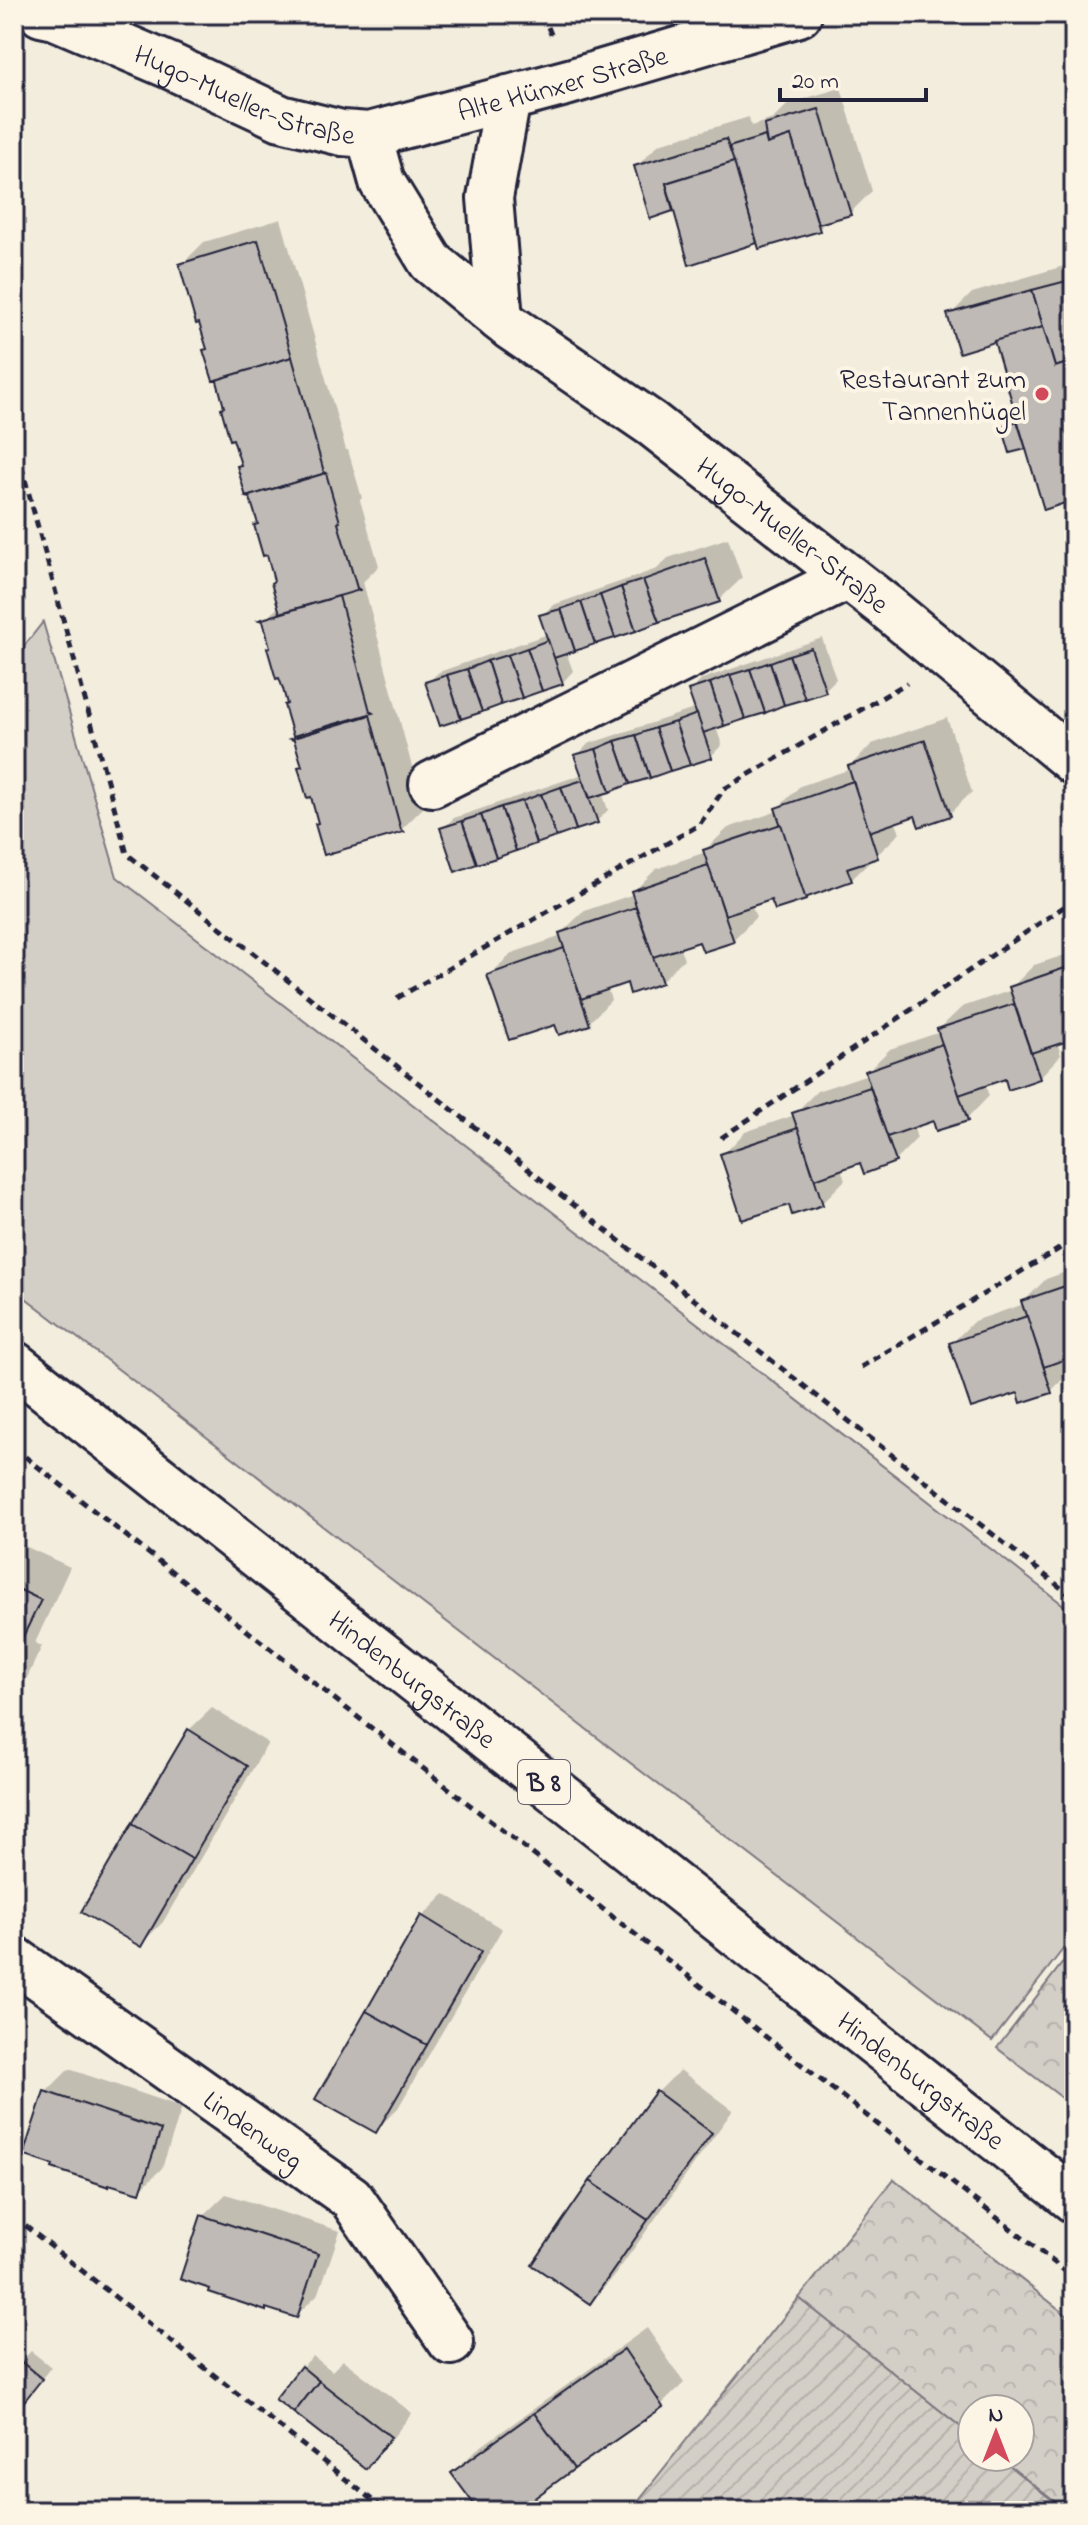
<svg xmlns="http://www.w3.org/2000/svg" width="1088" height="2525" font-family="'Indie Flower',sans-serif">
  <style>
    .green { fill: #d4cfc6; stroke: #7b7880; stroke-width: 2 }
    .forest { fill: url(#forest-crowns); stroke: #7b7880; stroke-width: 2 }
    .garden { fill: url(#garden-furrows); stroke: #7b7880; stroke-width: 2 }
    .shadow { fill: #0003 }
    .building { fill: #bfbab6; stroke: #22223b; stroke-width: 2 }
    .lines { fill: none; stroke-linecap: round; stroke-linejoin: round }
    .minor-casing { stroke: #22223b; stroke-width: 50 }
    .major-casing { stroke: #22223b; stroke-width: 50 }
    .path { stroke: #22223b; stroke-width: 5; stroke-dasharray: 8 6; stroke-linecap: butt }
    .minor { stroke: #fcf5e5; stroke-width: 44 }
    .major { stroke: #fcf5e5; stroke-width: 44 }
    .poi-dot { fill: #d1495b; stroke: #fcf5e5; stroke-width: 3 }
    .labels { text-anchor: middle; stroke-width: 8; stroke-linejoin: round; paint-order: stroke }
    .shield { fill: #fcf5e5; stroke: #63616e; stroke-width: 2 }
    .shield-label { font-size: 26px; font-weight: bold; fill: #22223b }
    .street-label { font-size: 28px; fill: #22223b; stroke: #fcf5e5 }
    .poi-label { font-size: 28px; fill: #22223b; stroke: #fcf5e5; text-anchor: end }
  </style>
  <defs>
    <pattern id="forest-crowns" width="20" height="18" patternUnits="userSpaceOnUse" patternTransform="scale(2)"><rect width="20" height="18" fill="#d4cfc6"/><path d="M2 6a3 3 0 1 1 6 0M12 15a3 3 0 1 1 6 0" fill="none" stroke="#b6b1ab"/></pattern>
    <pattern id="garden-furrows" width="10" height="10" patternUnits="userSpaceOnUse" patternTransform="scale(2)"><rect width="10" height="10" fill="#d4cfc6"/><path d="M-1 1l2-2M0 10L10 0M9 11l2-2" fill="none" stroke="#b6b1ab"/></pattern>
  </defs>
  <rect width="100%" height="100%" fill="#f3edde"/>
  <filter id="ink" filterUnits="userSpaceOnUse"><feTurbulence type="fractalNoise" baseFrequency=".0125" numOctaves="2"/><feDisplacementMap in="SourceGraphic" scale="16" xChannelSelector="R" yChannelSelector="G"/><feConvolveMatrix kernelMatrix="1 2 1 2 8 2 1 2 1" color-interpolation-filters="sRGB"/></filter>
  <g filter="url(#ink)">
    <polygon class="green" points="43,622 117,877 1074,1613 1074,1935 992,2041 14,1289 14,659"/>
    <g class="forest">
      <polygon points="1074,1948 1074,2107 997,2048"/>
      <polygon points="894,2179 1074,2321 1074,2511 1066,2511 998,2457 1020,2457 1020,2409 972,2409 972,2436 799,2298"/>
    </g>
    <polygon class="garden" points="799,2298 972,2436 972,2457 998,2457 1066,2511 630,2511"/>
    <g class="shadow">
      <polygon points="841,88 872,191 850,213 828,219 819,229 759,240 691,262 675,209 651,217 636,167 659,144 749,117 751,126 773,119 789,103"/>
      <polygon points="281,219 346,450 348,450 362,498 360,500 379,566 363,582 423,808 401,830 320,822 300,767 303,764 286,706 289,703 265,620 280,605 276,580 256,525 259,522 243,464 218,380 206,350 209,347 182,264 204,242"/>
      <polygon points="1074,263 1074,498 1027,445 1024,447 1004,427 1017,415 995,340 950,315 972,293"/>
      <polygon points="728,538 742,578 719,600 566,652 573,671 562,683 427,683 439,672 548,634 541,616 553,605 657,569 668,558"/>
      <polygon points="822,638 836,679 825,690 716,727 722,745 711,756 602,792 608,810 597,821 442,829 454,818 583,774 577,756 588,744 697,708 691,691 702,679"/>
      <polygon points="947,718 972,792 949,814 916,814 895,821 900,833 851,880 751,904 756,917 733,940 700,939 679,946 684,959 661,981 628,981 607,988 611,1000 589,1023 556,1022 489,976 512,953 562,936 561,933 584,911 634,894 633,892 656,869 706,852 705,850 728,828 778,811 777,809 800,786 851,769 850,766 872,744"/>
      <polygon points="1074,952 1074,1037 1057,1042 1061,1055 1039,1078 1006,1077 985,1084 989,1096 967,1119 935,1118 913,1126 917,1138 895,1161 862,1161 841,1168 845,1180 822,1203 790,1202 723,1155 745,1132 795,1115 795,1113 817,1091 868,1074 867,1072 890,1049 940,1032 939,1029 962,1007 1012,990 1011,988 1034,965"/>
      <polygon points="1074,1269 1074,1354 1070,1356 1074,1368 1051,1391 1019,1390 951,1344 974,1321 1024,1304 1024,1301 1046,1279"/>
      <polygon points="14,1541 70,1567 35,1643 42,1646 25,1682 14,1693"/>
      <polygon points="212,1708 268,1743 163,1922 141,1944 189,1730"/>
      <polygon points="445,1894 502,1929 398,2108 375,2131 318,2098 423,1916"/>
      <polygon points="14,1980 25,1984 14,2017"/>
      <polygon points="69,2069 182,2107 162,2168 139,2191 46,2092"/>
      <polygon points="680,2070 733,2110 612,2279 590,2302 535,2264 658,2092"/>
      <polygon points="226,2194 340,2231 319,2293 296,2316 203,2216"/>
      <polygon points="647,2328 684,2383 661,2405 513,2511 481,2511 453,2473 476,2450"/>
      <polygon points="31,2351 51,2367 14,2413 14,2369"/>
      <polygon points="313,2356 332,2371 343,2360 412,2413 388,2444 365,2467 302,2367"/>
    </g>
    <g class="building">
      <polygon points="819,109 851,215 818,224 791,136 767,144 764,125"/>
      <polygon points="765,136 767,144 791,136 820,231 759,249 729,147"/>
      <polygon points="726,139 734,162 666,183 673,211 650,219 634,166"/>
      <polygon points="734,162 757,243 689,265 666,183"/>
      <polygon points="258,240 292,357 213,381 203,350 207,349 199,323 196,324 179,264"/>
      <polygon points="1074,279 1074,361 1055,367 1032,290"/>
      <polygon points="1032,290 1043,327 959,353 947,314"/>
      <polygon points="1043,327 1055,367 1074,361 1074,500 1044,510 994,341"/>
      <polygon points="292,357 324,472 326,473 246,497 237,466 241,465 233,439 230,440 221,408 224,407 217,381 213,381"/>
      <polygon points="1017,421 1026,449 1010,453 1002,426"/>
      <polygon points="326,473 340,522 338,523 357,588 360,590 280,613 271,583 274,581 270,566 267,555 263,556 254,525 258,524 250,498 246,497"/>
      <polygon points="705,558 720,602 659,622 643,580"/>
      <polygon points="643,580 659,622 636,631 621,587"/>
      <polygon points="621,587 636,631 615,638 600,595"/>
      <polygon points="600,595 615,638 595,644 581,602"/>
      <polygon points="339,596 370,711 373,713 293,736 284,705 287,704 283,689 279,678 276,679 267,648 270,647 263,621 259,620"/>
      <polygon points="581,602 595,644 575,651 561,609"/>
      <polygon points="561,609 575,651 554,658 539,615"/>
      <polygon points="548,640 563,684 542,691 527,648"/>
      <polygon points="527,648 542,691 522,698 507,655"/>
      <polygon points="811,648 826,692 805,699 789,655"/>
      <polygon points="507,655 522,698 501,705 487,661"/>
      <polygon points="789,655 805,699 784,705 770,662"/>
      <polygon points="487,661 501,705 482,712 467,669"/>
      <polygon points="770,662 784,705 765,713 750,669"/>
      <polygon points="467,669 482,712 461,719 447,675"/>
      <polygon points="750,669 765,713 745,719 730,675"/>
      <polygon points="447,675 461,719 440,726 425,682"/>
      <polygon points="730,675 745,719 724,726 710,683"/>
      <polygon points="710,683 724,726 703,733 688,690"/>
      <polygon points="697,714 712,758 690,765 675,722"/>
      <polygon points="370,715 401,830 404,832 324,855 315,824 318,823 311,797 307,798 298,767 302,766 294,740 290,739"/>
      <polygon points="675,722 690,765 670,771 655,728"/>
      <polygon points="655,728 670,771 650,778 636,735"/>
      <polygon points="636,735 650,778 630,784 615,741"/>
      <polygon points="925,740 951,816 919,827 915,816 869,832 848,766"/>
      <polygon points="615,741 630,784 610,792 596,749"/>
      <polygon points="596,749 610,792 590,798 574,755"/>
      <polygon points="583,780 598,823 576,830 561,787"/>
      <polygon points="853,781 878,858 847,868 852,881 805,898 775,808"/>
      <polygon points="561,787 576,830 556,837 541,794"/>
      <polygon points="541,794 556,837 536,844 522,801"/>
      <polygon points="522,801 536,844 516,851 501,807"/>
      <polygon points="501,807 516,851 496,858 481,815"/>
      <polygon points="481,815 496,858 477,864 462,821"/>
      <polygon points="462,821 477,864 455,872 440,828"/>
      <polygon points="781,824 806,900 775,910 771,900 725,915 703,850"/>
      <polygon points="708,865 734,942 703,952 699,942 653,957 631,891"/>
      <polygon points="636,907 662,983 630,994 627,983 581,999 559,933"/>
      <polygon points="564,948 590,1025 559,1035 555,1025 509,1040 487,975"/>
      <polygon points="1074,965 1074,1039 1031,1053 1009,987"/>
      <polygon points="1014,1004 1040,1079 1008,1090 1005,1079 959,1095 937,1029"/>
      <polygon points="942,1044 968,1121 936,1131 933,1121 887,1137 865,1071"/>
      <polygon points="870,1087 896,1162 864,1174 860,1163 815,1179 792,1113"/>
      <polygon points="798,1128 823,1205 792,1215 789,1205 742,1220 720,1154"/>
      <polygon points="1074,1283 1074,1356 1044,1367 1021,1301"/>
      <polygon points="1027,1316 1052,1393 1021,1403 1018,1393 971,1408 949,1343"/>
      <polygon points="14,1587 41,1600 14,1655"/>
      <polygon points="188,1729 247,1766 192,1859 132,1824"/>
      <polygon points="132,1824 192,1859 141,1947 81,1912"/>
      <polygon points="421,1915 481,1952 427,2045 366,2011"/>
      <polygon points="366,2011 427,2045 376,2133 315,2099"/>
      <polygon points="44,2091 161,2130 140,2193 109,2184 109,2187 52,2168 53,2165 23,2155"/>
      <polygon points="656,2091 712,2133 648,2220 590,2181"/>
      <polygon points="590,2181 648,2220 590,2304 532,2265"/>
      <polygon points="201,2215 318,2254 297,2318 266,2308 266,2311 209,2292 210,2289 180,2279"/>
      <polygon points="624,2349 663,2407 574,2469 534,2413"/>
      <polygon points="19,2360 42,2379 14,2414 14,2366"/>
      <polygon points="301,2366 319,2381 294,2413 275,2399"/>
      <polygon points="319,2381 391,2437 366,2469 294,2413"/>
      <polygon points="534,2413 574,2469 517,2511 479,2511 451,2473"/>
    </g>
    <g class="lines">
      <defs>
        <g id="minor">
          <path id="s1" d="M 41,14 L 55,17 L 170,66 L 281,118 L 342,133 L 369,135 L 569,82 L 799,14"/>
          <path id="s2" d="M 369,135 L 382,182 L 431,262 L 510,327 L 652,424 L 884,605 L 1074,762"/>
          <polyline points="500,319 490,198 508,98"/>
          <polyline points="432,784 848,577"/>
          <path id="s3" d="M 14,1959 L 351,2198 L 451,2342"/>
        </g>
        <g id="major">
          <path id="s4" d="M 14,1364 L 1074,2200"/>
        </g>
      </defs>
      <use href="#minor" class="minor-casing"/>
      <use href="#major" class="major-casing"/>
      <g class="path">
        <polyline points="547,14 545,20 553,39"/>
        <polyline points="14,439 127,854 1074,1598"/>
        <polyline points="397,998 699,825 724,789 907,683"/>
        <polyline points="721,1138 1074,900"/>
        <polyline points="861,1367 1074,1240"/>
        <polyline points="14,1448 1074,2278"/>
        <polyline points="14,2217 386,2511"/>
      </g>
      <use href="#minor" class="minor"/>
      <use href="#major" class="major"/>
    </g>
  </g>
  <circle class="poi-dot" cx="1042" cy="394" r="8"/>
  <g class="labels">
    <rect class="shield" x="518" y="1760" width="52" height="44" rx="6"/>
    <g class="shield-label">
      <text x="544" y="1791">B 8</text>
    </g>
    <g class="street-label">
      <text dy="10" stroke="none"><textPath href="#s1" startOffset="552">Alte Hünxer Straße</textPath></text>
      <text dy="10" stroke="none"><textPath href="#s1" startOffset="220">Hugo-Mueller-Straße</textPath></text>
      <text dy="10" stroke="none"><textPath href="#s2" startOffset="596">Hugo-Mueller-Straße</textPath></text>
      <text dy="10" stroke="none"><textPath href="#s4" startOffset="508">Hindenburgstraße</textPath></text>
      <text dy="10" stroke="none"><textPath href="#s4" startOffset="1156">Hindenburgstraße</textPath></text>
      <text dy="10" stroke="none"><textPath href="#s3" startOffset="294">Lindenweg</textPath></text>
    </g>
    <g class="poi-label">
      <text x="1026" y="388">Restaurant zum<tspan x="1026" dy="32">Tannenhügel</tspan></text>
    </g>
  </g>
  <rect width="1088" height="2525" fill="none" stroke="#fcf5e5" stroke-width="48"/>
  <rect x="24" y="24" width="1040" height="2477" fill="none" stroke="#22223b" stroke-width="3" filter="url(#ink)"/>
  <g transform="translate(996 2433)"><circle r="38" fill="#fcf5e5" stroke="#a5a1a1" stroke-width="2"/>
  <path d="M0-6L14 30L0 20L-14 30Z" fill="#d1495b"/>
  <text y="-12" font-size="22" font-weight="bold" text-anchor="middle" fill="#22223b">N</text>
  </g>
  <path d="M780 88v12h146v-12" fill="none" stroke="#22223b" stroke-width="4"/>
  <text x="792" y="88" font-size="24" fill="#22223b" stroke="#fcf5e5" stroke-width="6" paint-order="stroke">20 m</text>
</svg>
